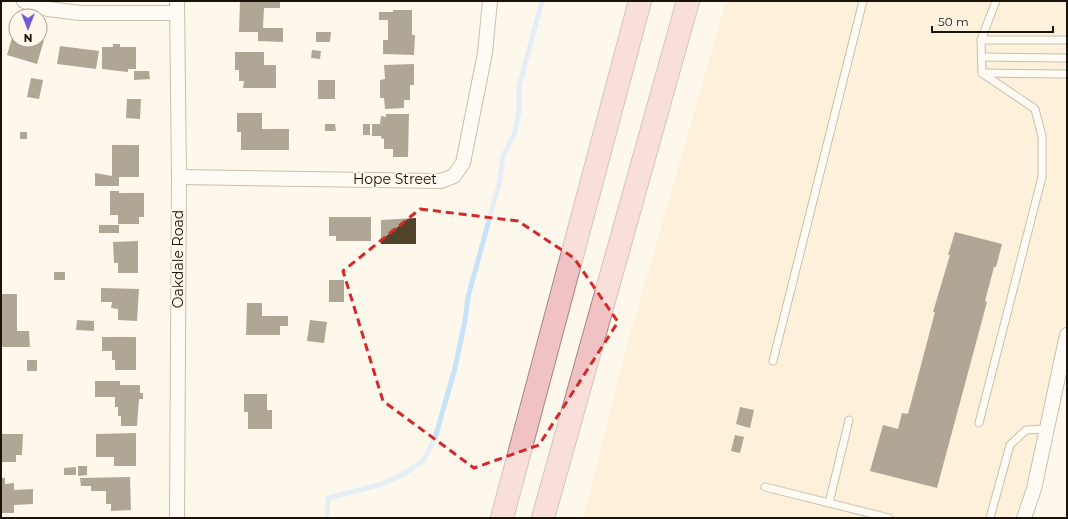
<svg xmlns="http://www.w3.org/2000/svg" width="1068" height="519" font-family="Montserrat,sans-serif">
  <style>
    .built { fill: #ffe9c5 }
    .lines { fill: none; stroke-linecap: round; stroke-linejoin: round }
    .stream { stroke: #c8e2fc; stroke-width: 5 }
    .building { fill: #52432b }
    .service-casing { stroke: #8a7a60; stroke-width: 9 }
    .minor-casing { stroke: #8a7a60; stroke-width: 16 }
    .motorway-casing { stroke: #a58582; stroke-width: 24 }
    .service { stroke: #fff; stroke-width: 7 }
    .minor { stroke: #fff; stroke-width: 14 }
    .motorway { stroke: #f1c2c3; stroke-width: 22 }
    .marked { fill: none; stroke: #d62828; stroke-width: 3; stroke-dasharray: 8 5; stroke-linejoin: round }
    .labels { text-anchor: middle; stroke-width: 4; stroke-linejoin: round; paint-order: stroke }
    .street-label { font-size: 14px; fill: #191309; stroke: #fef7ec }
  </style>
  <rect width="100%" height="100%" fill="#fef7ec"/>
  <polygon class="built" points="726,1 1067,1 1067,349 1026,497 1011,518 583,518 623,360"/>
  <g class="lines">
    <polyline class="stream" points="327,518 328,498 382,484 404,474 424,460 435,438 455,368 465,321 468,297 500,180 503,156 514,135 519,111 519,87 542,1"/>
  </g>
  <g class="building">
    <polygon points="240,1 280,1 280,8 264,8 263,28 283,28 283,42 258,41 258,32 239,32"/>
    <polygon points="393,10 412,10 412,35 415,35 414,55 383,54 383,40 388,40 388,20 379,20 379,12 393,12"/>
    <polygon points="14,31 16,32 16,40 44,40 37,64 7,55"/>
    <polygon points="316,32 331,32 330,42 316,42"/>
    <polygon points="113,44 120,44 120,47 136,47 136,69 128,69 128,72 102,69 102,47 113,47"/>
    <polygon points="60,46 99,51 96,69 57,64"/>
    <polygon points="312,50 321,51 320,59 311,58"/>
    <polygon points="235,52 264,52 264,65 276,65 276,88 243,88 244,81 239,81 239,70 235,70"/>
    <polygon points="414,64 414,85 410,85 410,100 404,100 404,108 385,109 384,98 380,98 380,80 385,79 384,65"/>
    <polygon points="134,71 149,71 150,79 134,80"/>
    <polygon points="31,78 43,80 39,99 27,97"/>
    <rect x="318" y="80" width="17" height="19"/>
    <polygon points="127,99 141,99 140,119 126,118"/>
    <polygon points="237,113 262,113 262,129 289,129 289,150 241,150 241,132 237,132"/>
    <polygon points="386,114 409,114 408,157 393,157 393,149 384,149 384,139 381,138 381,136 372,136 372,124 380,124 381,116 386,117"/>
    <polygon points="325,124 335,124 336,131 325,131"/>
    <rect x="363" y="124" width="7" height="11"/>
    <rect x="20" y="132" width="7" height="7"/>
    <polygon points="112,145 139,145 139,177 119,177 119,186 95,186 95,173 112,176"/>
    <polygon points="110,191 119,191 119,193 144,193 144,217 139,217 139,224 118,224 118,215 110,215"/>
    <polygon points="329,217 371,217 371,241 336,241 336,236 329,236"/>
    <polygon points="416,218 416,244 381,244 381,220"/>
    <rect x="99" y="225" width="20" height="8"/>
    <polygon points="955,232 1002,244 996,267 994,267 985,301 987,302 937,488 870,471 883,425 898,429 902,413 908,414 935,312 933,312 950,255 948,255"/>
    <polygon points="138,241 138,273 118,273 118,263 114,263 113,242"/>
    <rect x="54" y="272" width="11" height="8"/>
    <rect x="329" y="280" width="15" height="22"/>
    <polygon points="101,288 139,289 137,321 118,320 118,309 111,308 112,302 101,302"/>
    <polygon points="1,294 17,294 17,331 29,331 30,347 1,347"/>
    <polygon points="247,303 262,303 262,316 288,316 288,326 280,326 280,335 246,335"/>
    <polygon points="77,320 94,321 94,331 76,330"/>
    <polygon points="310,320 327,322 324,343 307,341"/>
    <polygon points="102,337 136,337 136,370 115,370 115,360 112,360 112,351 102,351"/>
    <rect x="27" y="360" width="10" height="11"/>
    <polygon points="95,381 120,381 120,385 140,385 140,393 143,393 143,399 139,399 137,426 121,426 121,416 118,416 118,407 115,407 115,397 95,397"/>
    <polygon points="244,394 267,394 267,410 272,410 272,429 248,429 248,412 244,412"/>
    <polygon points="740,407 754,410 750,428 736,424"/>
    <polygon points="136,433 136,466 114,466 114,457 96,457 96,434"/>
    <polygon points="1,434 23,434 22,455 16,455 16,462 2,462"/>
    <polygon points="735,435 744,437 740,453 731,451"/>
    <polygon points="78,466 87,466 87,475 78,476"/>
    <polygon points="76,467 76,475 64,475 64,468"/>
    <polygon points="130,477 131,510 111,511 111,504 106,504 106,491 91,491 91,486 81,486 80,478"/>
    <polygon points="1,478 5,478 5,484 14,483 14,490 33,489 33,504 14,505 14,513 2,513"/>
  </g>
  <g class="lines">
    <defs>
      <g id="service">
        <polyline points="981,40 1067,40"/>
        <polyline points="982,57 1067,58"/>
        <polyline points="982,73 981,40 996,1"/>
        <polyline points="983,73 1067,74"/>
        <polyline points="773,361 863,1"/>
        <polyline points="979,423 1042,177 1042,136 1035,109 982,73"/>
        <polyline points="765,487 889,518"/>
        <polyline points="829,503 849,420"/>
        <polyline points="990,518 1010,445 1026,430 1047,429"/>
      </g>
      <g id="minor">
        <polyline points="24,1 48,9 80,13 176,13"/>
        <polyline points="177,1 179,177 177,518"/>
        <polyline points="179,177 441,181 454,176 463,163 485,53 490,1"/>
        <polyline points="1024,518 1034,489 1067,335"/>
      </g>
      <g id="motorway">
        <polyline points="502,518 640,1"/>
        <polyline points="543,518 688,1"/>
      </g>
    </defs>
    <use href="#service" class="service-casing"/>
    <use href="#minor" class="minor-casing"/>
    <use href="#motorway" class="motorway-casing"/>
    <use href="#service" class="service"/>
    <use href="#minor" class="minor"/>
    <use href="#motorway" class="motorway"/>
  </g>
  <path d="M0 0H1068V519H0ZM 420,209 L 518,221 L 574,258 L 618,322 L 539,445 L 474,468 L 383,401 L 343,271 Z" fill="#fef7ec" fill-opacity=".55" fill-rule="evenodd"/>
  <path class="marked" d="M 420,209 L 518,221 L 574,258 L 618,322 L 539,445 L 474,468 L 383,401 L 343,271 Z"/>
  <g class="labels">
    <g class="street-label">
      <text x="395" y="184">Hope Street</text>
      <text transform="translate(178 259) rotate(-90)" y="5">Oakdale Road</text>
    </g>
  </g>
  <rect width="1068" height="519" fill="none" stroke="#191309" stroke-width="4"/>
  <g transform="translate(28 28) rotate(180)"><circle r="19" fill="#fef7ec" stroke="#a29c91"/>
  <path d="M0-3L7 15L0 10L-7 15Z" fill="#735dd7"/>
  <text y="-6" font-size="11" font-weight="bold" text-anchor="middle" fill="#191309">N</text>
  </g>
  <path d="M932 26v6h121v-6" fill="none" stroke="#191309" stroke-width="2"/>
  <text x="938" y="26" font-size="12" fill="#191309" stroke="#fef7ec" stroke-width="3" paint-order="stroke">50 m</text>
</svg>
